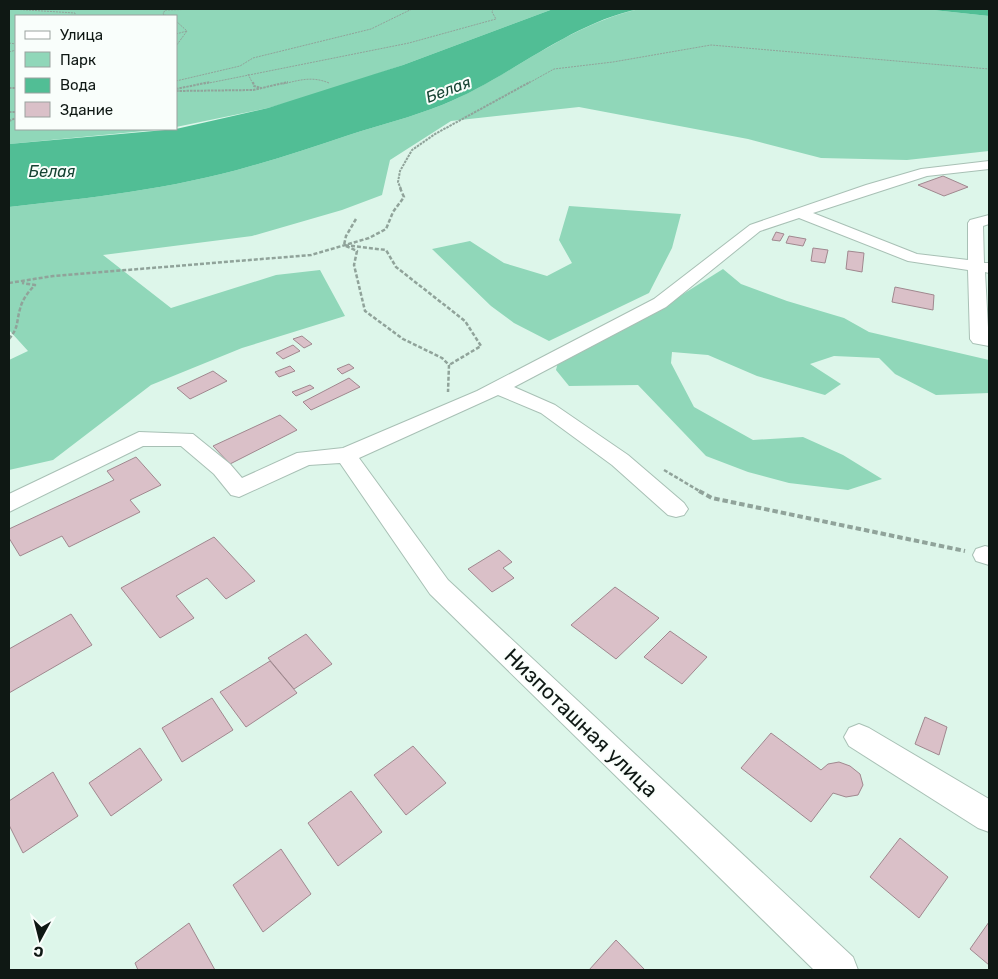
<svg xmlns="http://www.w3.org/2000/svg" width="998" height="979" font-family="Rubik,sans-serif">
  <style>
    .green { fill: #90d7b9 }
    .water { fill: #51be95 }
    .building { fill: #dac0c8; stroke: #a0888f }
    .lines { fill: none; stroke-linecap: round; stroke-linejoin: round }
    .minor-casing { stroke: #a8c0b5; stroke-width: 2 }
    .path-far3 { stroke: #90a39a; stroke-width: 1; stroke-dasharray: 2 1; stroke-linecap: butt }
    .path-far2 { stroke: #90a39a; stroke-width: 2; stroke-dasharray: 2.5 1; stroke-linecap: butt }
    .path-far1 { stroke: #90a39a; stroke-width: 2.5; stroke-dasharray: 4 2; stroke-linecap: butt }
    .path { stroke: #90a39a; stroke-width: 4; stroke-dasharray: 5.5 3; stroke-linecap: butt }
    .minor { fill: #fff; fill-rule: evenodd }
    .labels { text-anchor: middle; stroke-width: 4; stroke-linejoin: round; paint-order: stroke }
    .far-water-label { font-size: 16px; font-style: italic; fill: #164433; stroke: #f9fefb }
    .near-street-label { font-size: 21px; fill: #0f1814; stroke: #f9fefb }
  </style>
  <rect width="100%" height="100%" fill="#ddf6ea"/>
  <g class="green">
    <polygon points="9,9 553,9 403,65 315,95 268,108 176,127 176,16 16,16 16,129 165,129 9,144"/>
    <path d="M 639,9 L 924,9 L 989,16 L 989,151 L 907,160 L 821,158 L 748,139 L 579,107 L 451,121 L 390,160 L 382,195 L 342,210 L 252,236 L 103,255 L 171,308 L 276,275 L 320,270 L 345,316 L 242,348 L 151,385 L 53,460 L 9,470 L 9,360 L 28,351 L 9,330 L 9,207 C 90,198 172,189 251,166 C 284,157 316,146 349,135 C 380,125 412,117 442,105 C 510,77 567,25 639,9 Z"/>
    <polygon points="569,206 681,214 672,248 649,293 549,341 514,323 491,306 432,249 470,241 504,263 547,276 572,263 559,240"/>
    <polygon points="723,269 741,284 787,301 844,318 869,332 989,360 989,393 936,395 895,374 879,358 834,356 810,364 841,384 825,395 757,376 708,355 672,352 671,363 694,407 753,440 803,437 843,455 882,479 848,490 789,483 748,472 706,456 638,385 569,386 556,370 558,362 672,301"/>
  </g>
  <g class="water">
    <path d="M 553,9 L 639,9 C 567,24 510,78 442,105 C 412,117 380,125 349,135 C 316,146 284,157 251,166 C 172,189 90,198 9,207 L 9,144 L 176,129 L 268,108 L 403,65 Z"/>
    <polygon points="924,9 989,9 989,16"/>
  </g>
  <g class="building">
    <polygon points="943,176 968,187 944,196 918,185"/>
    <polygon points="776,232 784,234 780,241 772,240"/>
    <polygon points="789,236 806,239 803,246 786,243"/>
    <polygon points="813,248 828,250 825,263 811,261"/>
    <polygon points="848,251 864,253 862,272 846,269"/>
    <polygon points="895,287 934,295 933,310 892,302"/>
    <polygon points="302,336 312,344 304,348 293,339"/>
    <polygon points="293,345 300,351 283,359 276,353"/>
    <polygon points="349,364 354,368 342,374 337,369"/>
    <polygon points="290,366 295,371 279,377 275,372"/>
    <polygon points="213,371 227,381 190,399 177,388"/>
    <polygon points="349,378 360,387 311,410 303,402"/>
    <polygon points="310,385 314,388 296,396 292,392"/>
    <polygon points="280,415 297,430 230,464 213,446"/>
    <polygon points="136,457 161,485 130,500 140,512 69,547 62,536 20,556 9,538 9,529 114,480 107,471"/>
    <polygon points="214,537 255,581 226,599 207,578 176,596 194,618 160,638 121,588"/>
    <polygon points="499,550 512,562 503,568 514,578 492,592 468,569"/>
    <polygon points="615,587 659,618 616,659 571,625"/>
    <polygon points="71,614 92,645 9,693 9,649"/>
    <polygon points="670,631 707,657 682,684 644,657"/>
    <polygon points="306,634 332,664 294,689 268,658"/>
    <polygon points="270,661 297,693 246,727 220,692"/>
    <polygon points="212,698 233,730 182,762 162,728"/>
    <polygon points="925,717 947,727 939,755 915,744"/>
    <polygon points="771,733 821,770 828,764 839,762 850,766 860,774 863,785 858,795 846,797 833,793 811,822 741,768"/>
    <polygon points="413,746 446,783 406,815 374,775"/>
    <polygon points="140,748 162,780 111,816 89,783"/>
    <polygon points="53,772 78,816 23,853 9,825 9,801"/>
    <polygon points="351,791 382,832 338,866 308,823"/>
    <polygon points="900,838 948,877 919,918 870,877"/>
    <polygon points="281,849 311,894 263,932 233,885"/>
    <polygon points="989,922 989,965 970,949"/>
    <polygon points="189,923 215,970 138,970 135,963"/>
    <polygon points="616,940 645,970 589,970"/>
  </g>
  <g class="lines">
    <defs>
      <g id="minor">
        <polygon points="989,161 989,169 927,176 813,213 917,254 968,260 968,223 970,220 989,215 989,224 983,226 984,263 989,263 989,273 985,272 989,346 973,343 970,339 968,270 908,261 799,218 760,231 666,307 514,387 555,405 628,455 684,503 688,509 684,515 676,517 668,515 612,465 541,413 498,395 359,458 448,580 853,957 858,970 814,970 430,594 340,463 309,465 239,497 231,495 214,474 181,446 143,446 9,512 9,494 139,432 193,434 230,464 242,478 297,453 343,448 477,391 654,299 750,225 866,185 921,169"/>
        <polygon points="985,546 989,547 989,565 976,561 973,555 976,549"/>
        <polygon points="859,724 869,728 989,799 989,832 978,828 849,746 844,737 849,728"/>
      </g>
    </defs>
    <use href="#minor" class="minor-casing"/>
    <g class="path-far3">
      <polyline points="11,9 75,13 75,16"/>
      <polyline points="167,16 163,14 165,10 200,9"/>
      <polyline points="176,21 187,31 176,46"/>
      <polyline points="176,34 187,31"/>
      <polyline points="9,43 16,44"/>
      <polyline points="9,52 16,50"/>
      <polyline points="248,74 253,84"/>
      <polyline points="176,81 240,66 253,58 371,29 412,9"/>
      <polyline points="204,84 409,43 496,19 492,12 493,9"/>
      <path d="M 283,84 C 300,80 312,76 329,83"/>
      <polyline points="527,84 554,69 613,62 711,45 989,69"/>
    </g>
    <g class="path-far2">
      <polyline points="253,82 254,86 261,88"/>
      <polyline points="9,88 16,88"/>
      <polyline points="176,89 210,82"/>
      <polyline points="176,91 253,90 288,82"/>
      <polyline points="9,112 16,112"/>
      <polyline points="9,121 16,118"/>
      <polyline points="401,189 398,182 400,171 412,150 435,134 530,82"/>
    </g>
    <g class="path-far1">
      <polyline points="356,219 346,236 344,245 386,250 396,267 465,321 481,346 449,365"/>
      <polyline points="346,246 357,251 354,265 365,311 403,339 442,358 449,365 448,392"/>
      <polyline points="9,283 53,276 311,255 369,238 386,229 393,212 404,197 400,188"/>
      <path d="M 9,339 C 19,327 16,323 20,309 C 22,300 28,292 35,285 L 22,283"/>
      <polyline points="664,470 701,492"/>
    </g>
    <polyline class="path" points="699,491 712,498 965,551"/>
    <use href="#minor" class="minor"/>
  </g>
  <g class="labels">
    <g class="far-water-label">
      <text transform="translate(448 89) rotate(-21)" y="6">Белая</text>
      <text x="52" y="177">Белая</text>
    </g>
    <g class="near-street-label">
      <text transform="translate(581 723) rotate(44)" y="7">Низпоташная улица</text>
    </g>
  </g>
  <rect width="998" height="979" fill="none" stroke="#0f1814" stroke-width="20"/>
  <rect x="15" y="15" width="162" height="115" fill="#f9fefb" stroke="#9ba29f"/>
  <rect x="25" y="31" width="25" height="8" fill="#ffffff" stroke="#9ba29f"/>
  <text x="60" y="40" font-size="15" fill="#0f1814">Улица</text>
  <rect x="25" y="52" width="25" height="15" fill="#90d7b9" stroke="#9ba29f"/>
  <text x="60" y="65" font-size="15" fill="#0f1814">Парк</text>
  <rect x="25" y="78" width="25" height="15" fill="#51be95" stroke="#9ba29f"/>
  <text x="60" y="90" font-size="15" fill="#0f1814">Вода</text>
  <rect x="25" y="102" width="25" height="15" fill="#dac0c8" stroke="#9ba29f"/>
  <text x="60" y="115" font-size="15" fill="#0f1814">Здание</text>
  <g transform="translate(40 939) rotate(187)" stroke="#f9fefb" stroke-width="4" paint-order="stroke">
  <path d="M0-4L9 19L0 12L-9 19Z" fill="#0f1814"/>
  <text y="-8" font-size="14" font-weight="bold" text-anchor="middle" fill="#0f1814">С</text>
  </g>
</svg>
